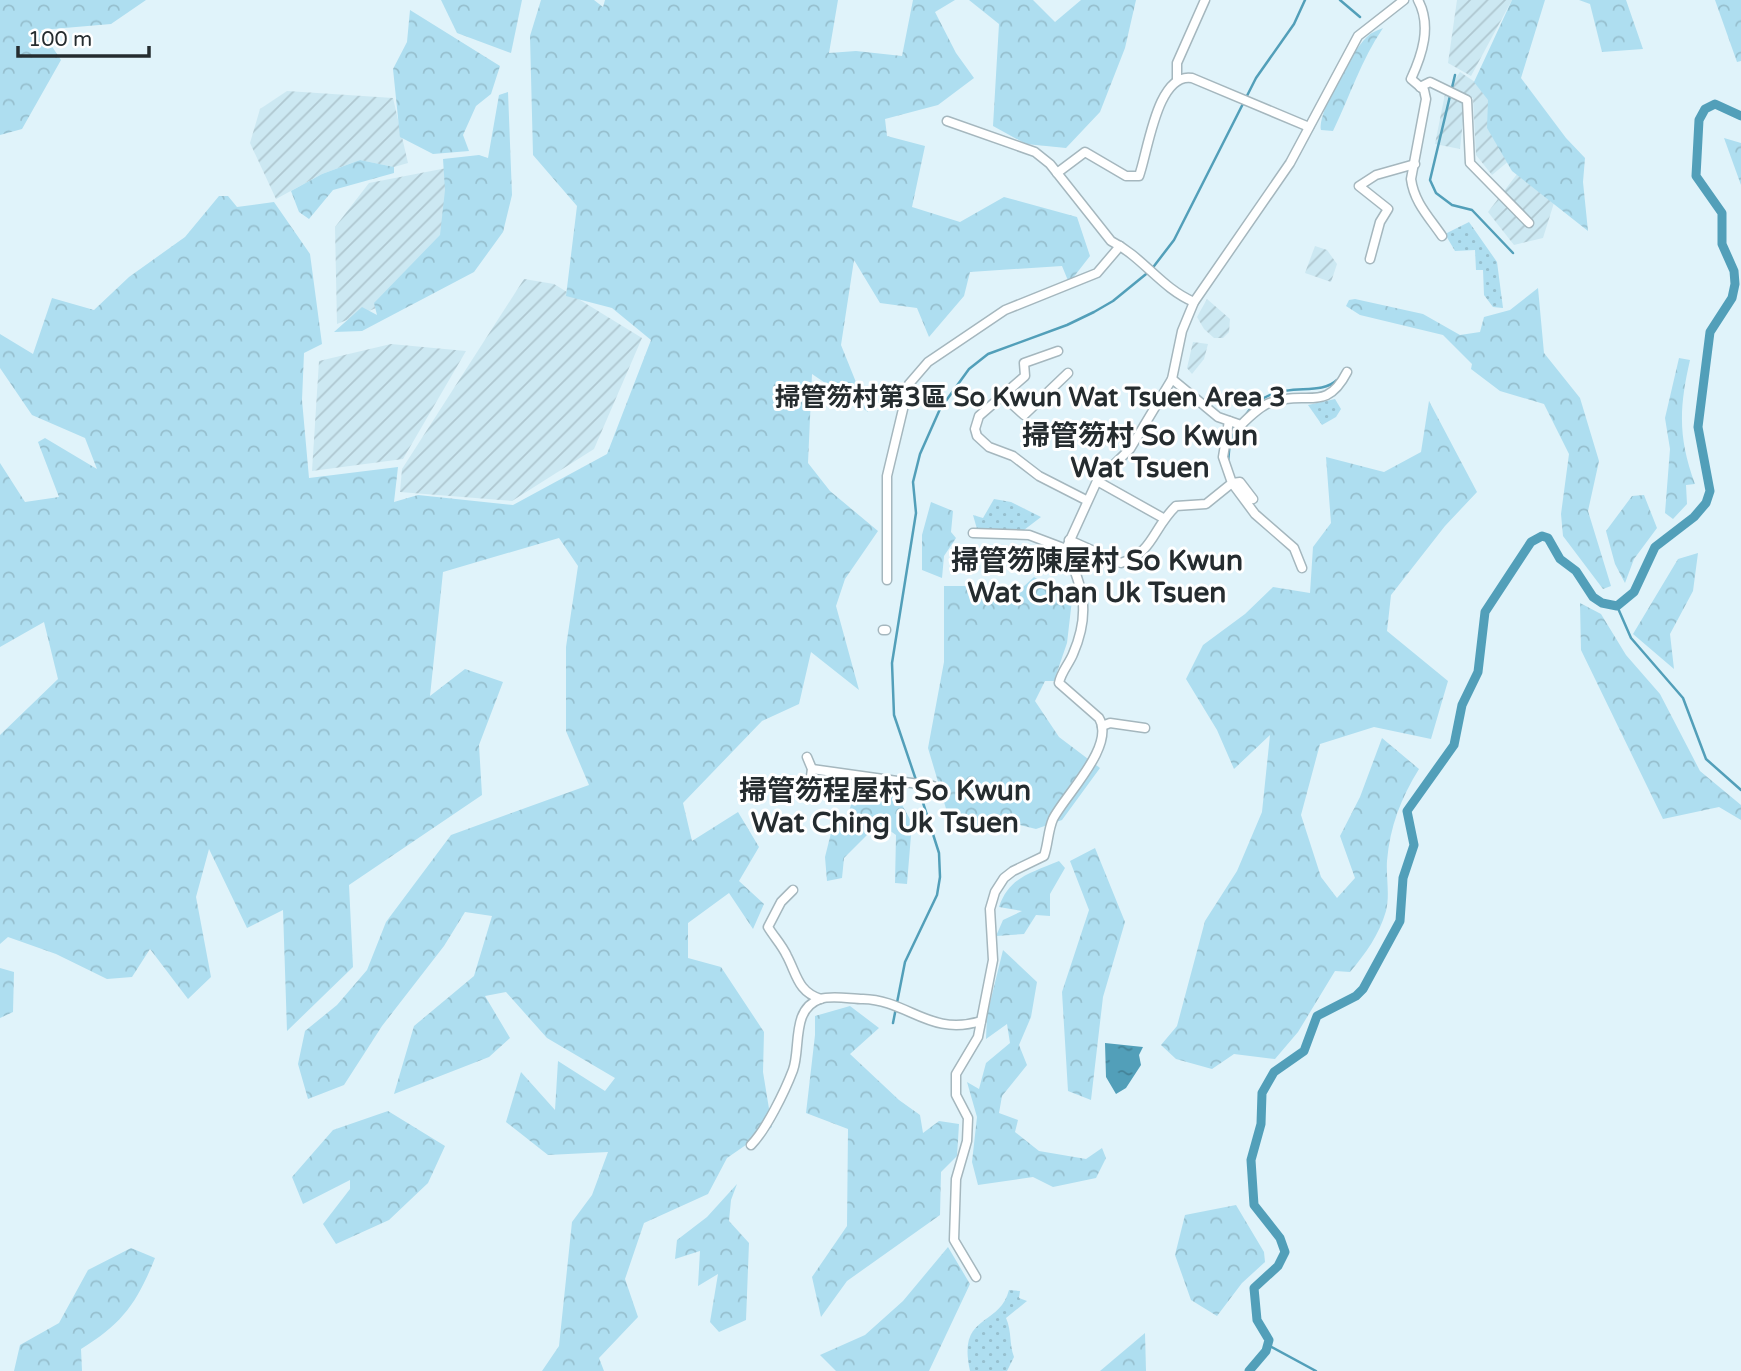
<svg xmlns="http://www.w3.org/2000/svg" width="1741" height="1371" font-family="'Varela Round','Noto Sans TC',sans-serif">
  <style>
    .industrial { fill: url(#industrial-furrows) }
    .grass { fill: url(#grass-dots) }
    .forest { fill: url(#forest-crowns) }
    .water { fill: url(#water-ripples) }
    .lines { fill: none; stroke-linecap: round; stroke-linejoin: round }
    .stream { stroke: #529fb9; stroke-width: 2.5 }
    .canal { stroke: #529fb9; stroke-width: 9 }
    .street-casing { stroke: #a5b7be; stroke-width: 11 }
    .street { stroke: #fff; stroke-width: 8 }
    .labels { text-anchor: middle; stroke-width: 6; stroke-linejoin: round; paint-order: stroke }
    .neighbourhood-label { font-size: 26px; font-weight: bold; fill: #252c2f; stroke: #fff }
    .quarter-label { font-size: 28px; font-weight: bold; fill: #252c2f; stroke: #fff }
  </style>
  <defs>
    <pattern id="industrial-furrows" width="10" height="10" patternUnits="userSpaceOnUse" patternTransform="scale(1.75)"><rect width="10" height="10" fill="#cce8f2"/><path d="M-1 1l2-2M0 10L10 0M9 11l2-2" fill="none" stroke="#afc7d0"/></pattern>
    <pattern id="grass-dots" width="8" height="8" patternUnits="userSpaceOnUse" patternTransform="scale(1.75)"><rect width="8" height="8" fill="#aedef0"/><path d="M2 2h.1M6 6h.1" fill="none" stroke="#96bfce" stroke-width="1.8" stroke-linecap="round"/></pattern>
    <pattern id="forest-crowns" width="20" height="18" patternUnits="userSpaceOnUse" patternTransform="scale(1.75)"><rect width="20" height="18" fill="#aedef0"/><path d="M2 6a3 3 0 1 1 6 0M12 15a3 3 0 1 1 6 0" fill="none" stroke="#96bfce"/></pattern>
    <pattern id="water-ripples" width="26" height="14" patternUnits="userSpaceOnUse" patternTransform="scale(1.75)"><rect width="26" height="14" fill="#529fb9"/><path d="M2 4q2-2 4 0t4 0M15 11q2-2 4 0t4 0" fill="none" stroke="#448297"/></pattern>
  </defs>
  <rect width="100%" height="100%" fill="#e0f3fa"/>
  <g class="industrial">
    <polygon points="1457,0 1512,0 1471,76 1448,63"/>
    <polygon points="1460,72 1490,92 1510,160 1492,175 1476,155 1473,98 1450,87"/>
    <polygon points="287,91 393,98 408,163 394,167 360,160 322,174 276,199 250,143 260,109"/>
    <polygon points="1445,94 1465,102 1460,149 1435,144"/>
    <polygon points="1524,165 1558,190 1543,238 1514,245 1488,212"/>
    <polygon points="452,167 464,227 403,297 337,324 335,227 369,183"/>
    <polygon points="1315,246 1327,250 1337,264 1331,282 1305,273"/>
    <polygon points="524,279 554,284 642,338 594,449 512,501 400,492 402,469"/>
    <polygon points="1207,299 1230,319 1229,332 1223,338 1214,338 1204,329 1197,317"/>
    <polygon points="1193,342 1208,344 1204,359 1192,374 1187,368"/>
    <polygon points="391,344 466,351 403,459 312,471 319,361"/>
  </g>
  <g class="grass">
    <polygon points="1469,222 1497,262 1503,308 1493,307 1484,295 1483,270 1476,270 1475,250 1455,251 1445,234"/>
    <polygon points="1335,399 1341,409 1336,417 1322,425 1308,405"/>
    <polygon points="994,499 1011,502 1041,517 1024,530 977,529 973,515 983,518"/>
    <path d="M 1009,1290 L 1020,1291 L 1019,1298 L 1027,1301 L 1006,1318 C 1012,1332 1009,1343 1014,1357 L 1007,1371 L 970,1371 C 957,1313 999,1328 1009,1290 Z"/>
  </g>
  <g class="forest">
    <polygon points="0,0 146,0 111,24 41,30 61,60 22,129 0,135"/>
    <polygon points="441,0 522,0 511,53 457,33"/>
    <polygon points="541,0 594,0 603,7 605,0 838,0 829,53 856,51 902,56 913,0 955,0 935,12 956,53 974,78 938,105 885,119 887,136 925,146 912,207 960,222 1004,197 1077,217 1090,256 1069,283 1062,266 970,272 964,296 929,337 917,308 880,303 854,260 841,345 868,412 812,374 808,463 830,491 878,531 845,579 836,606 859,690 811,652 799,704 762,721 683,803 692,841 738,812 759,847 739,881 764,904 753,929 729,893 688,923 688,958 721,967 764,1032 763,1072 772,1127 727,1158 708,1194 644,1223 625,1279 638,1317 599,1358 604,1371 542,1371 559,1346 572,1222 592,1195 608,1152 548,1155 506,1122 521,1072 555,1110 558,1061 605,1091 615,1078 547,1038 506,992 485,996 510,1038 489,1057 394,1094 414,1026 474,976 492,916 465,912 444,946 382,1026 344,1085 308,1099 298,1064 305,1031 337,1005 367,970 386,922 451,835 589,785 566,731 566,647 578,566 559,538 443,572 430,696 465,669 503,682 479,745 482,795 349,885 353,967 287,1031 283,910 247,928 209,849 196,897 211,977 188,999 150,949 132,977 107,979 56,954 8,937 0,944 0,735 58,679 44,622 0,647 0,463 25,502 59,497 38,442 45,438 97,469 85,438 32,415 0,368 0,334 33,354 52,298 94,310 129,277 185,237 219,196 228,196 237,207 274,202 310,254 322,344 304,353 302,400 309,478 398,467 394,502 418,495 513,505 607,454 651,340 612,308 566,296 577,206 533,155 530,36"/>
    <polygon points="969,0 1033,0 1055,22 1081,0 1136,0 1125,48 1100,112 1066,148 1026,144 993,126 999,24"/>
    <polygon points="1512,0 1545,0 1521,78 1566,138 1585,158 1583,182 1588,231 1512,171 1487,128 1488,100 1474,82"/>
    <polygon points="1579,0 1626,0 1643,49 1602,52 1590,4"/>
    <polygon points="1715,0 1741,0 1741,61 1737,62"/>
    <polygon points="410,10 500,66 491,94 476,106 463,135 469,151 433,154 400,137 393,69 407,42"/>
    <path d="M 1383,28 C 1361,60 1350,96 1333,131 L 1321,130 C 1318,111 1353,49 1368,36 C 1372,32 1379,30 1383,28 Z"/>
    <polygon points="508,92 512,195 503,232 474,272 362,331 334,332 362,307 377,315 374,303 440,235 445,190 443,159 479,155 488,158 499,95"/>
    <polygon points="1724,138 1741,143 1741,185"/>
    <polygon points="360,160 394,167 394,173 333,190 309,219 299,212 291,191 322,174"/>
    <polygon points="1538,288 1544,353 1580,398 1599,461 1588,511 1611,586 1603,589 1563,536 1561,514 1569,454 1544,404 1500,391 1471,369 1472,364 1443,335 1360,315 1346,306 1349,300 1355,299 1423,314 1460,335 1480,332 1484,317 1510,310"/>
    <path d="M 1679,358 L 1690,360 C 1679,408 1678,438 1695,484 L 1686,485 L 1687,504 L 1673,519 L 1665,513 L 1670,449 L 1665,418 Z"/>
    <path d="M 1429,401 L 1477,492 L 1445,526 L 1391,595 L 1387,631 L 1448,681 L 1431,739 L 1374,727 L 1320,744 L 1301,815 L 1321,877 L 1337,898 L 1355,878 L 1340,836 L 1360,797 L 1382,738 L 1419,769 C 1401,798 1390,826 1387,861 C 1386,877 1390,895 1386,911 C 1379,935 1366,953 1350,972 L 1335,971 L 1298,1032 L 1275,1059 L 1234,1054 L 1212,1069 L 1176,1059 L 1161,1045 L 1177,1026 L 1205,921 L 1237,871 L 1262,812 L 1270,735 L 1234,769 L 1217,730 L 1186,679 L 1203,645 L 1245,614 L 1273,587 L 1310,593 L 1313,547 L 1331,523 L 1326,457 L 1384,472 L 1421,452 Z"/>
    <polygon points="1644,495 1657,528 1634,559 1625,583 1615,564 1606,531 1632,496"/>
    <polygon points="931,502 953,511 951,532 956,538 944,556 942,578 922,570 922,535"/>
    <polygon points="1698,553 1693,591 1670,634 1674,669 1633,634 1678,559"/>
    <polygon points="1034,577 1072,600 1067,643 1054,681 1045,681 1035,701 1059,737 1100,768 1062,820 1036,829 1012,823 978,833 947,812 928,748 944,662 944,586 968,586 1009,600"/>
    <polygon points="1580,603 1601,614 1626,655 1660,694 1700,771 1741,805 1741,820 1719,807 1663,819 1581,650"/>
    <polygon points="894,790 912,823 907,884 895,883 896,835 879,823 844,858 842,878 827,881 825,857 833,825 847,817 853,799"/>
    <polygon points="1095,848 1125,922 1103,997 1091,1100 1068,1091 1062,992 1089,910 1070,861"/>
    <path d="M 1059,861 L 1065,868 L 1050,894 L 1050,916 L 1036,915 L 1024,934 L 996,936 L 1003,920 L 1022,911 L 999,907 C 1009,877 1031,873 1059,861 Z"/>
    <polygon points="1003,950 1037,982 1031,1017 1019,1045 1027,1065 1002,1096 999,1113 1018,1120 1015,1132 1039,1151 1086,1159 1102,1148 1106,1158 1096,1178 1053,1187 1033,1177 978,1185 972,1162 977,1117 967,1082 979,1089 986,1063 1010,1043 1007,1024 986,1039 987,1015"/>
    <polygon points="0,968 14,972 13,1012 0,1018"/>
    <polygon points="850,1006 879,1028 850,1054 899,1100 920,1115 923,1133 939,1121 959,1124 957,1156 941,1172 940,1215 847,1281 821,1317 812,1277 847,1226 848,1129 806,1113 815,1035 815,1016"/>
    <polygon points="388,1111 445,1146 428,1183 389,1220 336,1244 323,1224 350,1189 350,1180 303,1204 292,1177 333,1130"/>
    <polygon points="737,1184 731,1200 729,1221 749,1243 746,1320 719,1332 710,1322 718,1274 698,1286 700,1251 675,1259 677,1240 707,1217"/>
    <polygon points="1236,1205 1264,1252 1265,1262 1242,1283 1217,1316 1191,1300 1175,1255 1185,1215"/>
    <polygon points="948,1247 970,1284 929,1371 836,1371 820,1355 865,1335 903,1301"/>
    <path d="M 131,1248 L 155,1258 C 137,1303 122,1324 81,1349 L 82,1371 L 14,1371 L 20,1345 L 59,1323 L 88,1270 Z"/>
    <polygon points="1145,1333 1146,1371 1100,1371"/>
  </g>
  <polygon class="water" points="1105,1043 1143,1047 1139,1055 1141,1065 1126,1088 1116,1094 1106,1077"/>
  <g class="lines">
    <g class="stream">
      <polyline points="1340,0 1360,17"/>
      <polyline points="1455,75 1430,180 1436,193 1452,205 1472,210 1513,253"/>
      <path d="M 1242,420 C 1272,372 1315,401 1337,380"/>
      <polyline points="1228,462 1230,441 1238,425"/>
      <polyline points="1617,606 1631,638 1683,698 1706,759 1741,790"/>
      <polyline points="916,780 894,715 892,663 916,513 913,482 920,454 940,409 969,369 988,354 1067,325 1094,312 1113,301 1151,270 1174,240 1256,78 1294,24 1305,0"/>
      <polyline points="893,1023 905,962 937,895 940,877 939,853 918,787"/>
      <polyline points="1268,1345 1316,1371"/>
    </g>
    <polyline class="canal" points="1249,1371 1266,1351 1269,1340 1257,1320 1254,1288 1278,1266 1285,1252 1280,1238 1254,1205 1251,1160 1261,1124 1262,1093 1274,1072 1304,1051 1317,1016 1356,996 1363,989 1400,921 1403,878 1414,845 1407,811 1454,745 1462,705 1478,672 1485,612 1531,542 1542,536 1548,538 1560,559 1576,571 1593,597 1602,603 1617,606 1634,592 1655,547 1694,517 1706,503 1710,491 1698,427 1710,332 1732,298 1735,284 1734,271 1722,244 1722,213 1696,176 1699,120 1705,109 1715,104 1741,116"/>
    <defs>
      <g id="street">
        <path d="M 1418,0 C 1432,26 1422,55 1411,79 L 1424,90 L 1426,99 L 1411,179 C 1414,202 1429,217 1442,236"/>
        <polyline points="1177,80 1177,63 1205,0"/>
        <polyline points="1420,87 1430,82 1467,100 1470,163 1529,223"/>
        <path d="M 947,121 L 1035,152 L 1050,164 L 1111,241 C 1143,257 1161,288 1194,302"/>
        <path d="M 1057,173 L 1085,152 L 1126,176 L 1139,176 C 1148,152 1157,72 1192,78 L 1309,127"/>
        <polyline points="1370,259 1380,222 1388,209 1359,186 1376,175 1415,164"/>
        <polyline points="1058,351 1024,363 1025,376 979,416 975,429 977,436 989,447 1013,456 1039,476 1086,500"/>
        <path d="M 1172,379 L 1218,417 L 1241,425 C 1249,417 1261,405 1272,402 C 1307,390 1326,413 1347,372"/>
        <polyline points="1003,396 1024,415 1068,373"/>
        <polyline points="1097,481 1163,518"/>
        <polyline points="1253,499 1240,482 1232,483 1255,514 1294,548 1302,568"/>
        <path d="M 973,533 L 1029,535 L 1066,549 C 1083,589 1091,612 1073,654 C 1069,664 1061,672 1059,683 L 1099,718 C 1116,746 1065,795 1053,819 C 1048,830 1048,845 1044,856 L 1013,871 L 1004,878 L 995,892 L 990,909 L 993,960 L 978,1037 L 956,1074 L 956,1095 L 968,1118 L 967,1141 L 956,1179 L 954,1240 L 976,1277"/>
        <path d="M 1069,540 L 1121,563 C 1154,552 1152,529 1176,506 L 1206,504 L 1232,483 L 1223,457 L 1229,421"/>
        <polyline points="1066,549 1097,481 1130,449 1172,379 1182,331 1194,302 1290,163 1358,36 1404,0"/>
        <polyline points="887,580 887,476 909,384 928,362 1005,310 1097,273 1120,246"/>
        <polyline points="883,630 886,630"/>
        <polyline points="1102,726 1110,723 1145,728"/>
        <polyline points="807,757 812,769 809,790"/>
        <polyline points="812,769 933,786"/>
        <path d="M 793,890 L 781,902 L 768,927 C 774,937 782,945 787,956 C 797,975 798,992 821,999"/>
        <path d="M 751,1145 C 766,1130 785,1091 793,1070 C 801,1048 791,1009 820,999 C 832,995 851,999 863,999 C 908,1000 930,1037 981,1021"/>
      </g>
    </defs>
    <use href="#street" class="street-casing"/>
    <use href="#street" class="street"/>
  </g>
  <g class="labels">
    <g class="neighbourhood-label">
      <text x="1030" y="406">掃管笏村第3區 So Kwun Wat Tsuen Area 3</text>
    </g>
    <g class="quarter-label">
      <text x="1140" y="445">掃管笏村 So Kwun<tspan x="1140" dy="32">Wat Tsuen</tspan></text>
      <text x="1097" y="570">掃管笏陳屋村 So Kwun<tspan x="1097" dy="32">Wat Chan Uk Tsuen</tspan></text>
      <text x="885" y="800">掃管笏程屋村 So Kwun<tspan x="885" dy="32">Wat Ching Uk Tsuen</tspan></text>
    </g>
  </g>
  <path d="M18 46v10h131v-10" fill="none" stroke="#252c2f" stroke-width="3.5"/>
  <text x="28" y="46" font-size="21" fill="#252c2f" stroke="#ffffff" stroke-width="5" paint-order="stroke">100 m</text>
</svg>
